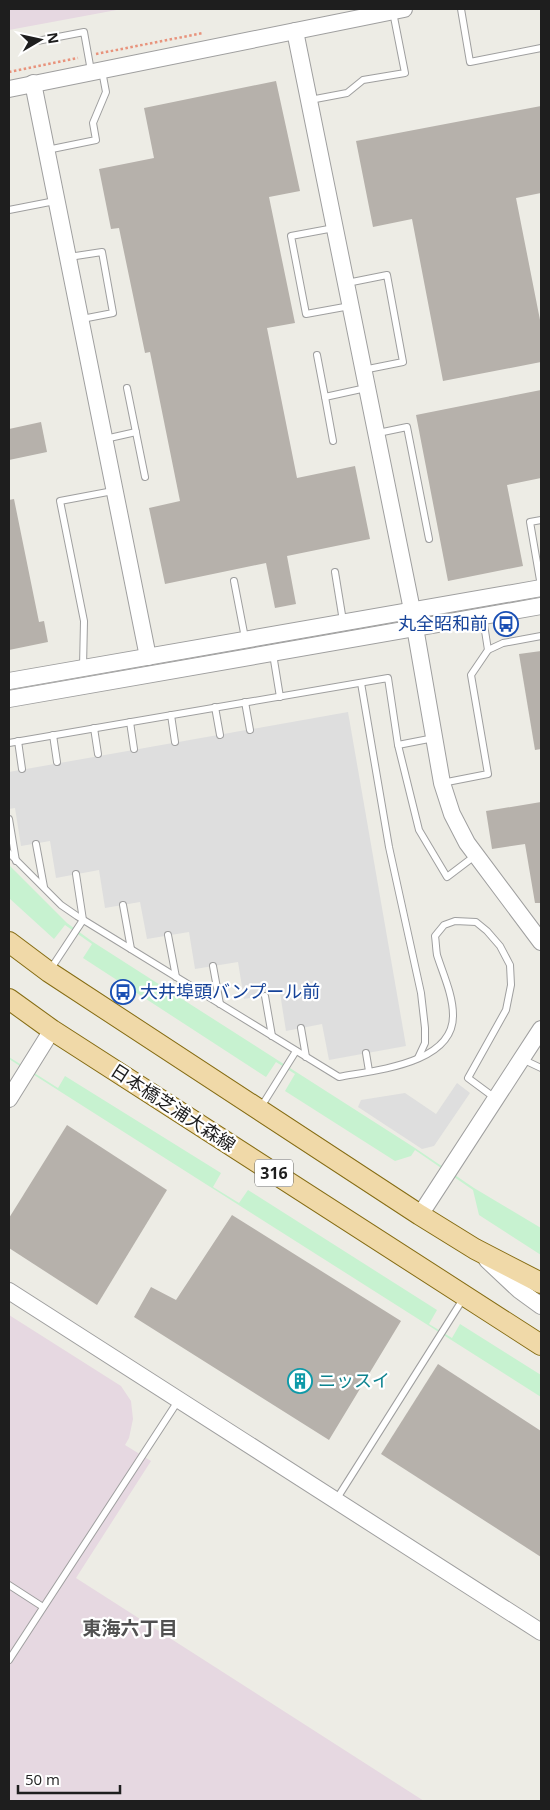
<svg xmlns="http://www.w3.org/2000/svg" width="550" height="1810" font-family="'Open Sans','Noto Sans JP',sans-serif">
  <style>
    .industrial { fill: #e6d8e1 }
    .park { fill: #c7f2d0 }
    .parking { fill: #dedede }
    .building { fill: #b6b1ab }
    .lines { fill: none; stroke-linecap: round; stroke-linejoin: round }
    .service-casing { stroke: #9f9f9f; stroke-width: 8 }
    .tertiary-casing { stroke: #9f9f9f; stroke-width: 18 }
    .primary-casing { stroke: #856c13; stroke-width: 22 }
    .path { stroke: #e8937c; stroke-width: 2.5; stroke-dasharray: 2.5 2.5; stroke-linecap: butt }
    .service { stroke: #fff; stroke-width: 6 }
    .tertiary { stroke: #fff; stroke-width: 16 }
    .primary { stroke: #f0d9a8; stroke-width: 20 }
    .labels { text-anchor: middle; stroke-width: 4.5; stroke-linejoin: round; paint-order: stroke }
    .shield { fill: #fff; stroke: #626262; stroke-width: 1 }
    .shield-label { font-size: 16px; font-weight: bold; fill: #1e1e1e }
    .transit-label { font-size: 18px; fill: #164399; stroke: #fff; text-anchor: end }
    .street-label { font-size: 18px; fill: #1e1e1e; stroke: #fff }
    .culture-label { font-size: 18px; fill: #0d838f; stroke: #fff; text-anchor: start }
    .neighbourhood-label { font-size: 19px; font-weight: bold; fill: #515151; stroke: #fff }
  </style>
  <rect width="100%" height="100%" fill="#edece5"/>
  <g class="industrial">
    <polygon points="9,9 122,9 9,30"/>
    <polygon points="9,1315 121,1386 131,1401 133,1419 129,1438 125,1445 151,1461 76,1578 424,1801 9,1801"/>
  </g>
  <g class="park">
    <polygon points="9,865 67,923 93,942 415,1148 474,1188 541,1228 541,1255 479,1215 473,1190 415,1150 411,1156 395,1161 285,1091 295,1074 276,1062 266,1077 83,958 92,944 65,925 54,939 9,898"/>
    <polygon points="9,1057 58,1088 65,1076 221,1173 213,1187 239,1203 248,1190 437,1310 429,1324 452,1338 460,1324 541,1375 541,1397 9,1059"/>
  </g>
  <g class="parking">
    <polygon points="348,712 406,1046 329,1060 322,1024 286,1031 280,993 244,999 238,962 195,969 189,932 147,939 140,902 105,908 99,870 56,878 50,841 21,846 15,808 9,809 9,772"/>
    <polygon points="457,1083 470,1093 434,1146 422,1149 358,1107 361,1100 405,1093 436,1114"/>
  </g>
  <g class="building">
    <polygon points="276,81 300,191 269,197 295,323 267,328 297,478 355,466 370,539 287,556 296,604 275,608 266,563 165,584 149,508 180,501 150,352 145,353 119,228 111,229 99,169 154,158 144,108"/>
    <polygon points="541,106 541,193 516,198 541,325 541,362 443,381 412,219 373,227 356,141"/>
    <polygon points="541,390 541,478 507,485 523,566 448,581 416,415"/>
    <polygon points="41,422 47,452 9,460 9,429"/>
    <polygon points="14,499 39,622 44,621 48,642 9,650 9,500"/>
    <polygon points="541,651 541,749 535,750 519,654"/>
    <polygon points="541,802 541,903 535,903 525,844 492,849 486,811"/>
    <polygon points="67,1125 167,1190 97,1305 9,1248 9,1218"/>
    <polygon points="232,1215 401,1321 329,1440 134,1317 151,1287 176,1300"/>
    <polygon points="438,1364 541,1431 541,1557 381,1454"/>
  </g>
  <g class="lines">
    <defs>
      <g id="service">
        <polyline points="461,9 470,62 541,48"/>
        <polyline points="32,42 84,32 91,71"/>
        <polyline points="310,100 347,93 363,80 405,73 393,12"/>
        <polyline points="47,150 96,140 93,123 106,92 102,71"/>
        <polyline points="9,210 55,201"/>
        <polyline points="334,228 291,236 306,314 350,306"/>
        <polyline points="69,257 102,252 113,313 82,319"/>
        <polyline points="347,283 387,275 403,362 363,370"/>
        <polyline points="317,355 325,397 366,388"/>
        <polyline points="127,388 145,477"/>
        <polyline points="325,397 333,441"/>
        <polyline points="378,433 407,427 429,539"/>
        <polyline points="105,439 136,432"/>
        <polyline points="541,520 530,522 541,586"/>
        <polyline points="335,572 343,621"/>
        <polyline points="234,581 245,638"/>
        <polyline points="488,650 503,643 541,636"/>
        <polyline points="273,654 280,697"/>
        <polyline points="83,667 84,621 60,501 113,491"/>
        <polyline points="361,683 389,847 421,993 425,1028 425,1043 418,1058"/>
        <polyline points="245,702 250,730"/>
        <polyline points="215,707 220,735"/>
        <polyline points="171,715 175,742"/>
        <polyline points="130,722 134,749"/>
        <polyline points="94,728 98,754"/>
        <polyline points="53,735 57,762"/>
        <polyline points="18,741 22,769"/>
        <polyline points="9,743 388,678 398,745 419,830 447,877 476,855"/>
        <polyline points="398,745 434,738"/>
        <polyline points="442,783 488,774 471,675 488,650 483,618"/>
        <polyline points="9,819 16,861"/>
        <polyline points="36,844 44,887"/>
        <path d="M 9,853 L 61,905 L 77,916 L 339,1077 C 375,1070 454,1064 453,1015 C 453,995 443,974 437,955 C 436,949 436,943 435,936 L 444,925 L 455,921 L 476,922 L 487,931 L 500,946 L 510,965 L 511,985 L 506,1010 L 468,1078 L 495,1098"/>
        <polyline points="123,905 131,949"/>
        <polyline points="168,935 176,977"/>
        <polyline points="213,966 220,1004"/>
        <polyline points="50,970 83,920 76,874"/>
        <polyline points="265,996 272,1036"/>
        <polyline points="301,1028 306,1057"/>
        <polyline points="366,1053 369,1071"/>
        <polyline points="522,1059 541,1068"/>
        <polyline points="261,1107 296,1051"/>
        <polyline points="336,1500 463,1299"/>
        <polyline points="9,1585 43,1607"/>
        <polyline points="9,1660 178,1401"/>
      </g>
      <g id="tertiary">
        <polyline points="295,31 412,610 442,783 452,814 467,843 541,942"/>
        <polyline points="33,83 148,657"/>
        <polyline points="9,89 404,9"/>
        <polyline points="9,681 541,588"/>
        <polyline points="9,699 541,606"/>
        <polyline points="9,1099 52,1030"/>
        <polyline points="420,1215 541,1029"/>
        <polyline points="487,1260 519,1290 541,1306"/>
        <polyline points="9,1291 541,1632"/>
      </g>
      <g id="primary">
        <polyline points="9,942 49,972 420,1215 475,1249 541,1283"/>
        <polyline points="9,999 52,1030 541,1345"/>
      </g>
    </defs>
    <use href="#service" class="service-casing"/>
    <use href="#tertiary" class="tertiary-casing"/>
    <use href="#primary" class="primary-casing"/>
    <g class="path">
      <polyline points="96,54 203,33"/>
      <polyline points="9,72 78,58"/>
    </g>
    <use href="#service" class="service"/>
    <use href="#tertiary" class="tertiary"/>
    <use href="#primary" class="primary"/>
  </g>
  <defs>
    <symbol id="bus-ring" viewBox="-11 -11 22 22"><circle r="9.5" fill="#fff" stroke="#1a4fb4" stroke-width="1.5"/><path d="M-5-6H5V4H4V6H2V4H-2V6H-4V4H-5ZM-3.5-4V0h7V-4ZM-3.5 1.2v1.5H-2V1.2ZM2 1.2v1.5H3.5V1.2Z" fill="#1a4fb4"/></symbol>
    <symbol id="building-ring" viewBox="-11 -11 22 22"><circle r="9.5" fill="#fff" stroke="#0f9aa8" stroke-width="1.5"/><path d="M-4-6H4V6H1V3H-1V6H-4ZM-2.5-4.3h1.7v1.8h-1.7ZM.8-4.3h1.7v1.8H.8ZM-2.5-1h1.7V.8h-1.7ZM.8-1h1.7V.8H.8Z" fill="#0f9aa8"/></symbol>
  </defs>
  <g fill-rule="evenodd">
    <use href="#bus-ring" x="492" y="610" width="28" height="28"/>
    <use href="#bus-ring" x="109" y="978" width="28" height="28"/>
    <use href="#building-ring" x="286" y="1367" width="28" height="28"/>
  </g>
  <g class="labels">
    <rect class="shield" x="255" y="1159.5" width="38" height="27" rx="4"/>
    <g class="shield-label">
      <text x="274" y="1179">316</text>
    </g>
    <g class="transit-label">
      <text x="488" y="630">丸全昭和前</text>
      <text x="140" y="998" text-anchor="start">大井埠頭バンプール前</text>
    </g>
    <g class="street-label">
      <text transform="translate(173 1108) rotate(33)" y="6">日本橋芝浦大森線</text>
    </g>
    <g class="culture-label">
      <text x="318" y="1387">ニッスイ</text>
    </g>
    <g class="neighbourhood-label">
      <text x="130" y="1635">東海六丁目</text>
    </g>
  </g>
  <rect width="550" height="1810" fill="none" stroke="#1e1e1e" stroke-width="20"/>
  <g transform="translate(40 40) rotate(81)" stroke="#ffffff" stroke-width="4" paint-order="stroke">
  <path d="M0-4L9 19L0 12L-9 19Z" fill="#1e1e1e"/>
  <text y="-8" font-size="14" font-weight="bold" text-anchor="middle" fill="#1e1e1e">N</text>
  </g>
  <path d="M18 1785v8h102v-8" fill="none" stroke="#1e1e1e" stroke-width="2.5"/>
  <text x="25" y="1785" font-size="15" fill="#1e1e1e" stroke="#ffffff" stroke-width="4" paint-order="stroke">50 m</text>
</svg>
